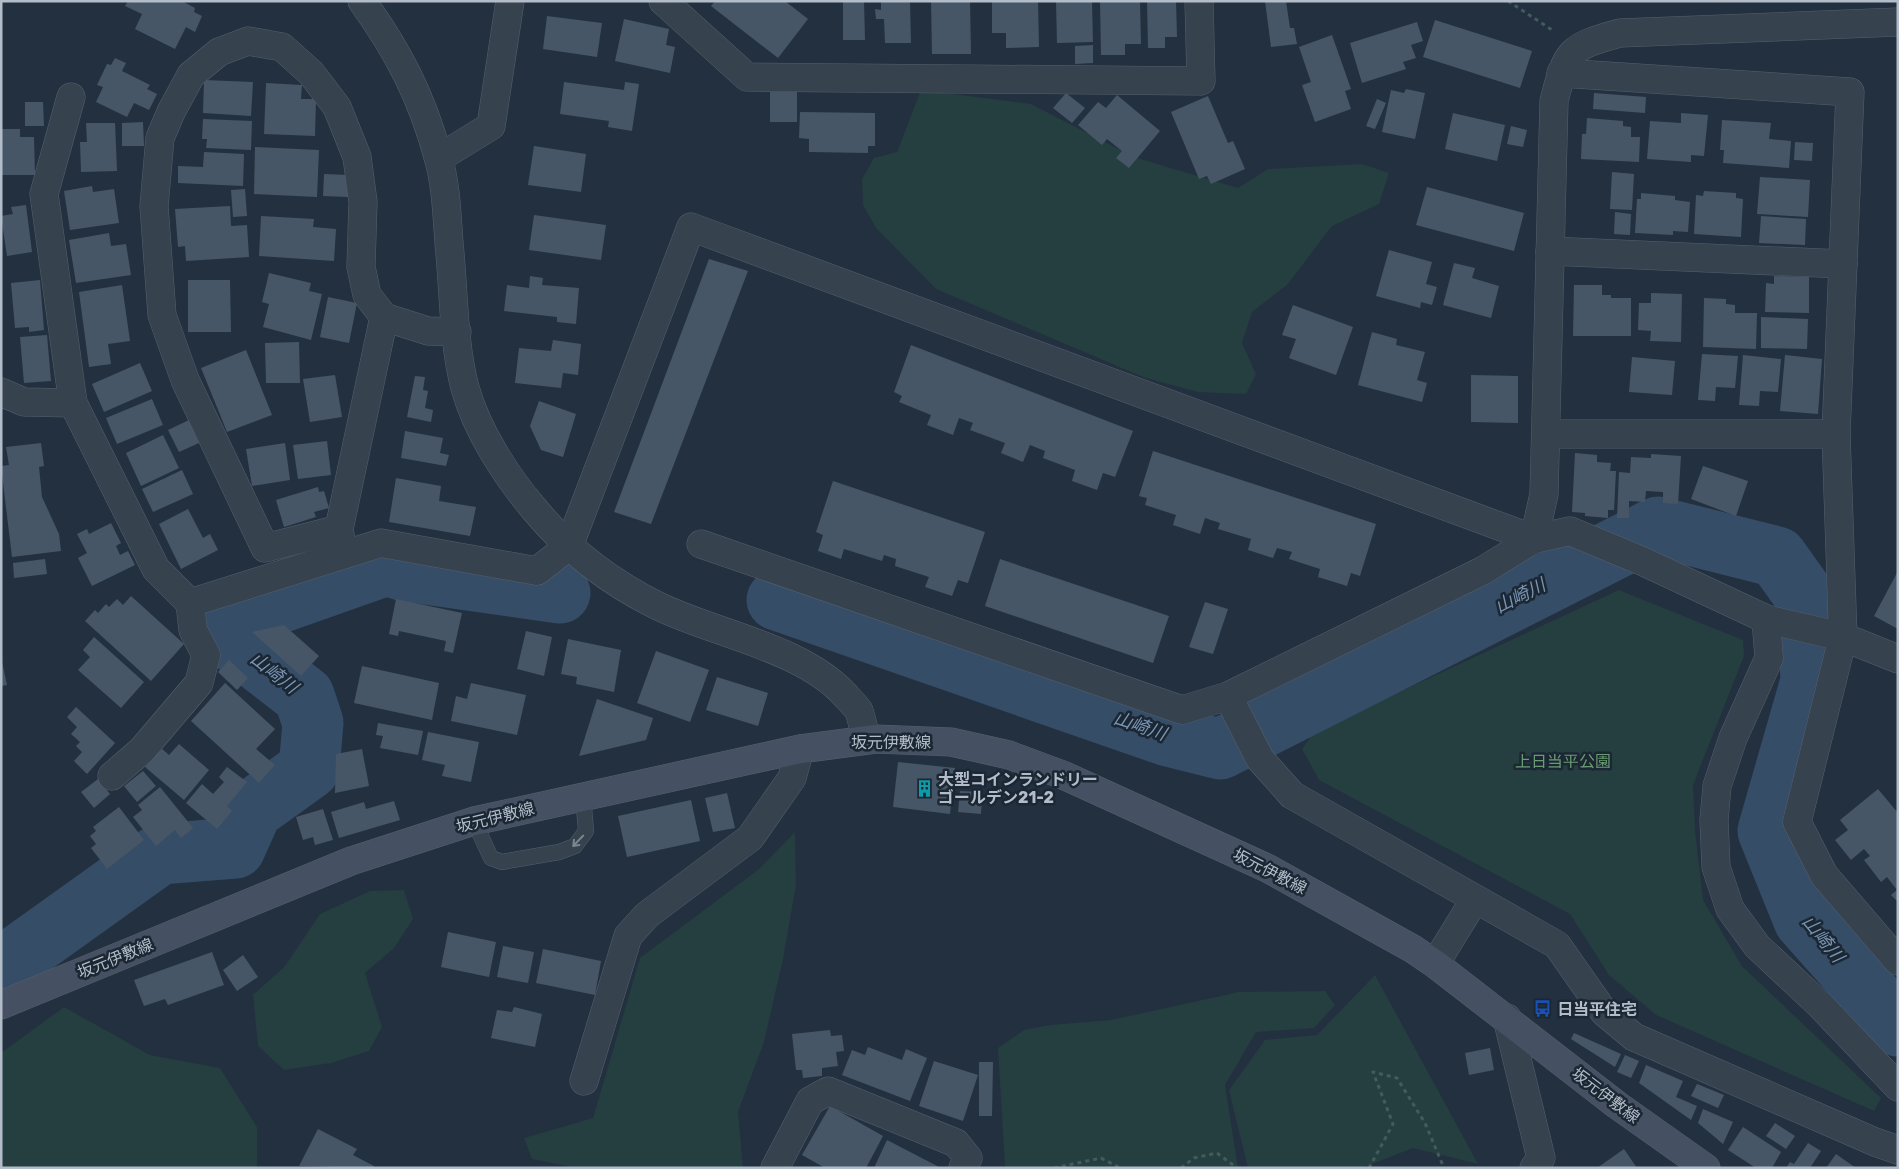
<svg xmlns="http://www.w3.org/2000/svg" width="1899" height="1169" font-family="Rubik,'Noto Sans JP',sans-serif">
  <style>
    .green { fill: #253e40 }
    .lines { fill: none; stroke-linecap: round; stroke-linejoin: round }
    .river { stroke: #354d67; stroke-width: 61 }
    .building { fill: #475666 }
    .service-casing { stroke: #55606d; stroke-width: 16 }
    .minor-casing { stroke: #55606d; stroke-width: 29 }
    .tertiary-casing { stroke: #55606d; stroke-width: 29 }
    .secondary-casing { stroke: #55606d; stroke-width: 29 }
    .path { stroke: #435b5d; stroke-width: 3; stroke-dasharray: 4 4; stroke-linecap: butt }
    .service { stroke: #37424f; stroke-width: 15 }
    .minor { stroke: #37424f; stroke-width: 28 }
    .tertiary { stroke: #37424f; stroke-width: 28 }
    .secondary { stroke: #455162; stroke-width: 28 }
    .oneway { stroke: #7b8693 }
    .labels { text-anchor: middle; stroke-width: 5; stroke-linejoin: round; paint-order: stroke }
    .street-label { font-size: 16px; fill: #b3bdca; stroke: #1c2734 }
    .park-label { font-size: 16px; fill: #699c72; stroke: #1c2734 }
    .poi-label { font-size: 16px; font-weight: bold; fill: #b3bdca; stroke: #1c2734; text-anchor: start }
    .water-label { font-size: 18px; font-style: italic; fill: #7995b3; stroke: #1c2734 }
  </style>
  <rect width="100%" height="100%" fill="#23303f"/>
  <g class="green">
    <polygon points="921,90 1031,104 1134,157 1238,188 1268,169 1362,164 1389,173 1379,204 1332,226 1287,285 1252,312 1242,343 1256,374 1246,394 1198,392 1143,377 936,289 876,228 863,205 862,179 874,158 897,152"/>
    <polygon points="1619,590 1743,640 1744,656 1693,785 1695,830 1703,900 1742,966 1881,1098 1874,1111 1656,1015 1609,975 1570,914 1319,780 1302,749 1315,731"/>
    <polygon points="795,832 796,885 783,959 764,1042 738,1112 743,1168 577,1168 532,1159 524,1138 593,1118 640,958 759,869"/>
    <polygon points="404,890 413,919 394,948 365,973 382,1027 369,1051 331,1063 284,1070 258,1046 253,995 285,966 320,914 370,891"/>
    <polygon points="1375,975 1478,1164 1413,1148 1362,1168 1248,1168 1229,1090 1265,1040 1317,1035"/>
    <polygon points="1325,991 1335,1005 1314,1028 1256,1032 1225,1085 1238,1168 1005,1168 998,1048 1024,1030 1050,1025 1111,1020 1239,992"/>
    <polygon points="64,1007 150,1055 220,1068 257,1127 257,1168 1,1168 1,1053"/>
  </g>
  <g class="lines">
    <g class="river">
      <polyline points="777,600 1168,736 1220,749 1658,527 1777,557 1807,599 1811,681 1768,831 1804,920 1898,1026"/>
      <polyline points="1,984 12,960 160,854 235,848 252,810 309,769 313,723 304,696 239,646 228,621 387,565 405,571 560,593"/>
    </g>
  </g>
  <g class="building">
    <polygon points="128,1 182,1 195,8 194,12 202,16 195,32 186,27 175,49 135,29 142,14 125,6"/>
    <polygon points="715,1 785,1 808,19 778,58 711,6"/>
    <polygon points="843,1 864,1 865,40 843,40"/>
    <polygon points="881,1 910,1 911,43 885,43 884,19 876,19 875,9 881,10"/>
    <polygon points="931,1 970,1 971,54 932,54"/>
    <polygon points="992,1 1038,1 1039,47 1006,48 1006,33 992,33"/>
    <polygon points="1056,1 1092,1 1093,42 1057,43"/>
    <polygon points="1100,1 1140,1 1141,44 1125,44 1125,55 1101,55"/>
    <polygon points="1147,1 1176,1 1177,37 1165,37 1165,48 1148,48"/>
    <polygon points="1265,1 1286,1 1290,28 1294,28 1297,44 1271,47"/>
    <polygon points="547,16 602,23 597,57 543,49"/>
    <polygon points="624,19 669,29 666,45 675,47 670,73 615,61"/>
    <polygon points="1435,20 1532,51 1520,88 1423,57"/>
    <polygon points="1417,22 1423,41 1411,45 1416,58 1403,62 1406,69 1362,83 1350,43"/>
    <polygon points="1332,35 1351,89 1345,91 1351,109 1315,122 1302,85 1311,82 1299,47"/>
    <polygon points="1093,45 1093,63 1075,64 1075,46"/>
    <polygon points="115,58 126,63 122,71 150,85 147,89 157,94 149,110 134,103 127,117 96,102 103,87 97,85 107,64 111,65"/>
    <polygon points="204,80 253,82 251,116 203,113"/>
    <polygon points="564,82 624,90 625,82 639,84 632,131 608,127 609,121 560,114"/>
    <polygon points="266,83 302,85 301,99 316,99 315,136 264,134"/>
    <polygon points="1406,89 1425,93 1415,139 1382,132 1391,90 1404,93"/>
    <rect x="770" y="92" width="27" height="30"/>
    <polygon points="1066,93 1085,108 1072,123 1053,108"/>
    <polygon points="1594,93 1646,97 1645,113 1593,109"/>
    <polygon points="1117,95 1160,131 1129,168 1116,158 1122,151 1107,139 1102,145 1078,125 1098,102 1106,108"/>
    <polygon points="1208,96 1228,143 1233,141 1245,169 1211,184 1207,176 1199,179 1171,112"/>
    <polygon points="1377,99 1386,103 1375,129 1366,126"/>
    <polygon points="25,102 43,102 44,126 25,126"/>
    <polygon points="800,112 875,113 875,146 868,146 868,153 809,152 809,139 799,138"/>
    <polygon points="1453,113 1505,125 1497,161 1445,149"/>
    <polygon points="1681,113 1708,115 1704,156 1691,155 1691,162 1647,159 1650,121 1681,123"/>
    <polygon points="1587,118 1623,121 1623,126 1631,127 1631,137 1640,137 1639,162 1581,159 1582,134 1586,134"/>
    <polygon points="203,119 252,121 251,150 206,148 207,139 202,139"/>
    <polygon points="1722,120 1771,123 1769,139 1791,141 1789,168 1723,163 1724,150 1720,150"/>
    <polygon points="143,122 144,146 122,146 122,123"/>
    <polygon points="86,123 115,123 117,171 81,172 80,142 87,142"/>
    <polygon points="1511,126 1527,130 1523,147 1507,144"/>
    <polygon points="1,129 20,129 20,137 34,137 35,175 1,175"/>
    <polygon points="1795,142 1813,143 1812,161 1794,160"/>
    <polygon points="534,146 586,154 581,192 528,185"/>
    <polygon points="255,147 319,150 317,197 254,194"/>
    <polygon points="204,152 244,154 243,186 178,183 178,166 203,167"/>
    <polygon points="1612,172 1634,174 1632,210 1610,209"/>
    <polygon points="324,174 349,175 348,197 323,196"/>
    <polygon points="1760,177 1810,180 1808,217 1757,214"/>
    <polygon points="92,186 93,192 114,189 119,223 70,230 64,191"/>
    <polygon points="1427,187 1524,213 1514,251 1416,225"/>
    <polygon points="245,189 247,216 233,217 231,190"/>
    <polygon points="1704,191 1736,193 1736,198 1743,199 1741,237 1694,234 1696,195 1703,196"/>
    <polygon points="1641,193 1675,196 1675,200 1690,202 1688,232 1673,231 1673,235 1635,233 1637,199 1641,199"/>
    <polygon points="26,205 32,252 7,256 1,216 13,214 11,207"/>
    <polygon points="230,206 231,226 247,225 249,257 186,261 185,246 178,247 175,209"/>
    <polygon points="1615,212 1631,214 1630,235 1614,234"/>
    <polygon points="534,215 606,225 601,260 529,250"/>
    <polygon points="261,216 314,219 313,227 336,229 334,261 259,256"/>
    <polygon points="1761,216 1806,219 1805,245 1759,243"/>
    <polygon points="109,233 111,246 126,244 131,275 76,283 69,240"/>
    <polygon points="1389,250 1432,262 1426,284 1437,287 1432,305 1421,302 1420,308 1376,296"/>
    <polygon points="709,259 748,271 651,524 614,512"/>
    <polygon points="1454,263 1475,268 1472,278 1499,286 1491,318 1443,305"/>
    <polygon points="269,273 311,283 309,291 322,294 311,340 263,327 269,304 262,302"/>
    <polygon points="530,276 543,278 542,285 579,288 576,324 557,322 557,317 504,311 507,285 529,288"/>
    <polygon points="1774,276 1809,277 1809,313 1765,312 1766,283 1774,284"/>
    <polygon points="40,280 44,330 29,332 29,327 15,328 11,283"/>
    <polygon points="188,280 230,280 231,332 188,332"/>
    <polygon points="122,285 130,341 108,344 111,364 89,367 79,292"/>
    <polygon points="1574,285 1602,285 1602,295 1611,295 1611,298 1631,298 1631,336 1573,336"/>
    <polygon points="1651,293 1682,294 1681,342 1650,341 1651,331 1638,330 1639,303 1651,303"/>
    <polygon points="328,297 357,303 349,343 320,337"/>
    <polygon points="1704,298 1726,299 1726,304 1735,305 1735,313 1757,313 1756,349 1703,347"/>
    <polygon points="1293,305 1353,327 1336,375 1289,358 1296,339 1282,335"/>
    <polygon points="1761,317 1808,319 1807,349 1761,348"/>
    <polygon points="1372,332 1397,339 1396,345 1425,352 1417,380 1427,383 1422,402 1358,385"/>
    <polygon points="47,335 51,381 24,383 20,337"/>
    <polygon points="553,340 581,344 578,375 563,373 561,388 515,383 519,348 551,351"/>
    <polygon points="299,342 300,383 266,383 265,343"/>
    <polygon points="911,345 1133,431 1115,477 1103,473 1097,490 1072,481 1075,470 1043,458 1045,451 1030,445 1023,462 1001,453 1005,443 970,430 973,423 959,418 953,435 927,425 931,415 899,402 902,396 894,392"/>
    <polygon points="246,350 272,415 227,432 201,368"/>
    <polygon points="1702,354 1738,356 1735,388 1716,387 1715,401 1698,400"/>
    <polygon points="1743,355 1781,359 1778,392 1760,391 1759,406 1739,405"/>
    <polygon points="1785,355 1822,359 1818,414 1780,411"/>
    <polygon points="1632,357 1675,361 1672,395 1629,392"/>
    <polygon points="140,363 152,391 104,412 92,384"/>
    <polygon points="335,375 342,417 310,422 303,379"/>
    <polygon points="1471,375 1518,376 1518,423 1471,422"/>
    <polygon points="415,376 425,377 423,390 428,391 425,408 433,410 431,422 407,417"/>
    <polygon points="152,399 163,425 117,444 106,418"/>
    <polygon points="539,401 576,414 563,457 541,450 530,426"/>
    <polygon points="189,420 199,443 179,452 168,430"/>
    <polygon points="405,431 443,438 440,453 449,455 446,466 401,458"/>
    <polygon points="163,435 179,468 141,486 126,453"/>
    <polygon points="327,441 331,475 298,479 293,445"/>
    <polygon points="41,443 44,466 39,467 42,497 59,534 61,551 12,557 1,466 9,465 6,447"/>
    <polygon points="285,443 290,480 252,486 246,449"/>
    <polygon points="1153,451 1376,524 1360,576 1351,573 1347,586 1318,577 1320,569 1289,559 1292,552 1277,548 1273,558 1248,550 1251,539 1218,529 1220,523 1205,518 1200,534 1173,525 1176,515 1145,505 1147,498 1139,496"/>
    <polygon points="1575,453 1597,455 1597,462 1611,463 1610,471 1616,471 1614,510 1608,510 1608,518 1585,516 1585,513 1572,512"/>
    <polygon points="1651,454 1681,456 1678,504 1663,503 1663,492 1646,491 1645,502 1629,501 1629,518 1617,518 1619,472 1630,473 1631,457 1651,458"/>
    <polygon points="1703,466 1748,481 1736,516 1691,499"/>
    <polygon points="182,470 193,494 153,512 142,489"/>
    <polygon points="396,478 441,486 439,501 476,507 470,536 389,522"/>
    <polygon points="833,481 985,532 968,583 958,580 952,596 925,587 929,577 895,566 896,559 884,555 882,561 844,549 841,559 818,551 823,535 816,532"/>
    <polygon points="318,487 319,492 324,491 329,508 314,512 316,517 284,527 276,500"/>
    <polygon points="188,509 203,538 210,534 218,550 181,569 159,524"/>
    <polygon points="111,523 121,543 116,546 120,555 128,551 135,565 92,586 78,558 87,553 77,534 87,529 89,534"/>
    <polygon points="45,559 47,574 14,578 13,563"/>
    <polygon points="1000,559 1169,616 1153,663 985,606"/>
    <polygon points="1898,571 1898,629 1874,616"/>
    <polygon points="131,596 184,644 151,681 85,621 95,610 98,613 106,604 109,607 117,599 123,605"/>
    <polygon points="396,599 462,613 453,653 444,651 446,641 399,631 398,636 389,634"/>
    <polygon points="1205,602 1228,609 1213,654 1189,647"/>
    <polygon points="284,625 319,656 301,676 252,632"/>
    <polygon points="526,631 552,637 544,676 517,669"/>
    <polygon points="94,637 144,682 121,708 78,670 90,657 83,650"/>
    <polygon points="568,639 621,650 614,692 576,684 577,677 561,674"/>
    <polygon points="656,651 709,670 690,722 637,703"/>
    <polygon points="1,657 7,685 1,686"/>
    <polygon points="229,660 248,678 237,690 218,672"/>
    <polygon points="362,666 439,683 432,720 354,703"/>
    <polygon points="717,677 768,693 758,726 706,710"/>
    <polygon points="225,683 275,729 256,749 275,765 259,783 191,721"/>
    <polygon points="471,683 526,695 517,735 451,721 456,696 467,699"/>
    <polygon points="597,699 653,718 646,740 579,756"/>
    <polygon points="76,707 115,743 87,774 74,761 82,752 76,746 80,742 71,734 77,727 67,717"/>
    <polygon points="378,723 423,731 418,755 380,748 383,736 376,735"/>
    <polygon points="428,732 479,742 471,782 442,776 445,765 422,760"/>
    <polygon points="179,744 209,770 184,800 145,767 162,749 169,755"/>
    <polygon points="362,749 369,786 335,793 336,754"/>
    <polygon points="898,762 955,768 950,814 893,807"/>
    <polygon points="227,767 247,782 227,806 232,811 217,829 186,803 202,784 213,794 224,782 219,777"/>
    <polygon points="143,771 156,786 137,802 124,786"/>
    <polygon points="98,779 110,794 94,808 81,792"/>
    <polygon points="160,787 193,828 181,838 175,830 156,846 133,817 142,810 138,805"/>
    <polygon points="1878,789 1898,813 1898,902 1891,895 1897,890 1887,877 1881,882 1864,860 1870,856 1864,849 1851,860 1835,840 1848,830 1840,820"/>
    <polygon points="960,791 982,792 981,814 958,812"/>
    <polygon points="727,793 735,828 713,832 705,798"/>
    <polygon points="691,800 700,841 627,857 618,816"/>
    <polygon points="394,801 400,820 339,838 331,812 364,802 366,809"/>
    <polygon points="119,807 144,840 107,869 91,848 96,844 90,836 96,831 93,827"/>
    <polygon points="323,809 333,840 315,845 313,837 303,840 296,817"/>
    <polygon points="448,932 496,942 489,977 441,967"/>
    <polygon points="503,946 534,952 528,983 497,977"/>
    <polygon points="543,949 601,961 595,995 536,983"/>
    <polygon points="212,952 224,985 168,1005 165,999 144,1006 134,980"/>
    <polygon points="243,955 258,977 237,991 223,970"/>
    <polygon points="514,1007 542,1014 535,1047 491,1038 497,1010 512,1012"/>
    <polygon points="830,1030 831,1036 842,1035 844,1051 836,1052 838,1066 822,1068 822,1076 803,1078 802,1070 796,1070 792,1034"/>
    <polygon points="1574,1033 1621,1054 1615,1067 1571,1039"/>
    <polygon points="868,1047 902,1060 906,1049 927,1058 910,1101 842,1075 852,1050 865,1055"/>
    <polygon points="1490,1048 1494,1070 1469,1075 1465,1053"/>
    <polygon points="1625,1055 1639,1061 1631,1078 1617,1072"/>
    <polygon points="934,1061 978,1075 963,1121 919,1106"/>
    <polygon points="979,1062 993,1062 992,1116 979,1116"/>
    <polygon points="1646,1065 1683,1081 1676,1097 1697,1106 1691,1120 1639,1083"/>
    <polygon points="1697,1084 1724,1095 1718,1108 1691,1096"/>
    <polygon points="830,1106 883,1136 866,1168 825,1168 802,1155"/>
    <polygon points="1703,1109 1733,1122 1723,1144 1698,1123"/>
    <polygon points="1775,1123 1795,1136 1786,1149 1766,1136"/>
    <polygon points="1743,1127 1781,1152 1772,1168 1756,1168 1728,1150"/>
    <polygon points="318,1129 357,1149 353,1155 374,1166 373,1168 299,1166"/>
    <polygon points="887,1140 941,1168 874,1168"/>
    <polygon points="1808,1143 1821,1151 1810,1168 1786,1168 1790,1162 1794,1164"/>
    <polygon points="1624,1149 1637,1168 1597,1168"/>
    <polygon points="1836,1154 1856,1168 1826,1168"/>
  </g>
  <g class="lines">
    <defs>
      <polyline id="service" points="474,821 491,858 502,862 559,852 575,846 586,831 583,796"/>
      <g id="minor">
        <polyline points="663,1 747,77 1201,81 1199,1"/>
        <polyline points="1561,73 1850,92 1836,434 1843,637 1797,822 1824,875 1898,961"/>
        <polyline points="71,97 44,194 73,403 156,569 190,603 381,543 537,571 569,546 691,227 1534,539 1570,531 1642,561 1766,619 1843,637 1898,659"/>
        <polyline points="439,158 491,126 510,1"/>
        <polyline points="1550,251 1843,264"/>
        <polyline points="1,392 24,402 73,403"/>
        <polyline points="1546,434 1836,434"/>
        <polyline points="339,529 265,548 185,380 162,315 154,206 160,138 171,112 191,75 219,52 248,41 282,47 311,73 337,107 357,157 363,202 361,267 367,295 384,317 428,331 457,332"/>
        <path d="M 701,544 L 1182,710 L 1228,696 L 1482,571 L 1534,539 L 1544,494 L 1554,101 C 1567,50 1569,47 1620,33 L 1898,22"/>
        <polyline points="342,547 339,529 384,317"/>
        <polyline points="1766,619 1769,658 1733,738 1717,786 1714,820 1716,867 1730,909 1757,946 1821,1006 1898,1087"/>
        <polyline points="1228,696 1260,759 1292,795 1557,945 1604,1012 1634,1037 1875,1142 1898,1150"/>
        <polyline points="112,776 142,750 199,683 206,655 193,630 190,603"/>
        <polyline points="1435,964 1475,899"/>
        <polyline points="1507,1018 1541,1158 1534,1168"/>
        <polyline points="584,1081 628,936 647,915 750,838 792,778 800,749"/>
        <polyline points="775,1168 810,1101 828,1091 956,1143 968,1158 963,1168"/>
      </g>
      <path id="tertiary" d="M 362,1 C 398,51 422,97 438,157 C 446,184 447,215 449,243 C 454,291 453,342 465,388 C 477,431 506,476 535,510 C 569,551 608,581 656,605 C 714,634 802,647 846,696 C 850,701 856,706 859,711 C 862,720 864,730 866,739"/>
      <polyline id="secondary" points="1,1005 351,861 474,821 800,749 876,739 951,742 1009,755 1063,775 1267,868 1413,949 1435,964 1617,1105 1706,1168"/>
    </defs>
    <use href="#service" class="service-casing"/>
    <use href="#minor" class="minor-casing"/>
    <use href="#tertiary" class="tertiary-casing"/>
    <use href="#secondary" class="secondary-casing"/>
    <g class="path">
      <polyline points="1508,1 1552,30"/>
      <polyline points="1054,1168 1101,1158 1120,1168"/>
      <polyline points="1181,1168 1194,1158 1217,1153 1237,1168"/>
      <polyline points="1369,1168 1393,1124 1373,1072 1397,1078 1425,1123 1444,1168"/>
    </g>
    <use href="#service" class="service"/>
    <use href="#minor" class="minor"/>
    <use href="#tertiary" class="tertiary"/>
    <use href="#secondary" class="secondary"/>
  </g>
  <defs><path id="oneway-shaft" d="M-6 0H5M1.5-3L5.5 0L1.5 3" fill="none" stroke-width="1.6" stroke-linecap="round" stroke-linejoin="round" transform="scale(1.25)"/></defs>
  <use class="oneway" href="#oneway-shaft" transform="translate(578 841) rotate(134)"/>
  <defs>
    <symbol id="building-bare" viewBox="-9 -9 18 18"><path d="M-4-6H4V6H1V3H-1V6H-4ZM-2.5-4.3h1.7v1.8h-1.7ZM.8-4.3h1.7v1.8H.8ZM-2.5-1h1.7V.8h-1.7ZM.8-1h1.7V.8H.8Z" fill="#0f9aa8" stroke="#1c2734" stroke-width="2.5" paint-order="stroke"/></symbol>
    <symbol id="bus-bare" viewBox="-9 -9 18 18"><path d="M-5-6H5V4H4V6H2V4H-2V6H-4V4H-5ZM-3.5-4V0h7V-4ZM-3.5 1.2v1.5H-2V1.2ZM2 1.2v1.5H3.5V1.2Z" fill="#1a4fb4" stroke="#1c2734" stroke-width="2.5" paint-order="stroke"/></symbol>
  </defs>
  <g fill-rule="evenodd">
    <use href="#building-bare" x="912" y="776" width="25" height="25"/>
    <use href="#bus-bare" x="1530" y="996" width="25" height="25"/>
  </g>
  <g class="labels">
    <g class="street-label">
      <text x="891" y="748">坂元伊敷線</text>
      <text transform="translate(495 817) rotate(-14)" y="6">坂元伊敷線</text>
      <text transform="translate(1270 871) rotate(27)" y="6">坂元伊敷線</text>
      <text transform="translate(115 958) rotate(-22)" y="6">坂元伊敷線</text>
      <text transform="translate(1606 1095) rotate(37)" y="6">坂元伊敷線</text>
    </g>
    <g class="park-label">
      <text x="1563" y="767">上日当平公園</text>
    </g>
    <g class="poi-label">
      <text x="938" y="785">大型コインランドリー<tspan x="938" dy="18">ゴールデン21-2</tspan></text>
      <text x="1557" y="1015">日当平住宅</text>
    </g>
    <g class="water-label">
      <text transform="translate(1520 596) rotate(-27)" y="6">山崎川</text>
      <text transform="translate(274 673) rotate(38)" y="6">山崎川</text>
      <text transform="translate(1140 726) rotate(19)" y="6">山崎川</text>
      <text transform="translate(1823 939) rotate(51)" y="6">山崎川</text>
    </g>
  </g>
  <rect width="1899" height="1169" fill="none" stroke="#b3bdca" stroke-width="5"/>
</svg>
